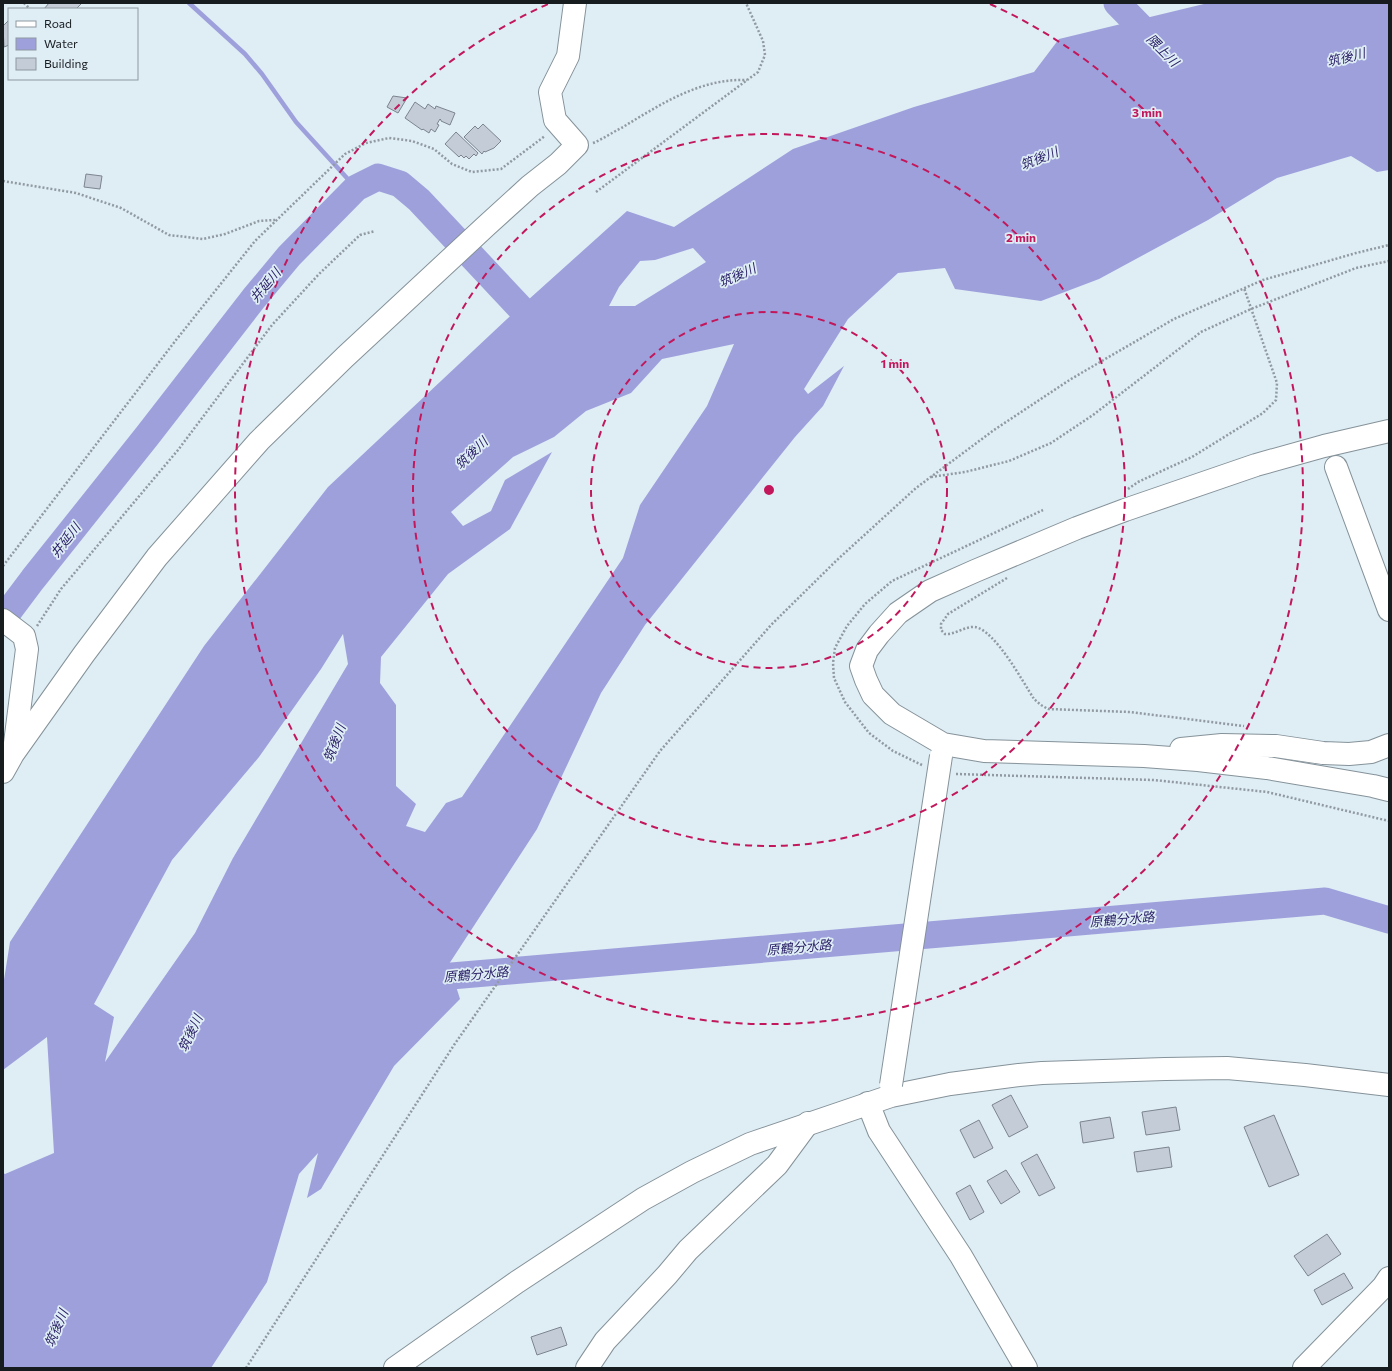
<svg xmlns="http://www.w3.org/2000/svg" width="1392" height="1371" font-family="Commissioner,'Noto Sans JP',sans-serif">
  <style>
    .water { fill: #9ea0dc; fill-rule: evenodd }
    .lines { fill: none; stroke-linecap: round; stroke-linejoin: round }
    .stream { stroke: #9ea0dc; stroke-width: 4.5 }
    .river { stroke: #9ea0dc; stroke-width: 27 }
    .building { fill: #c4ccd8; stroke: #7c848f }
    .minor-casing { stroke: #859299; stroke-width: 24 }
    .path { stroke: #909aa0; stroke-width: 2.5; stroke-dasharray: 2 2; stroke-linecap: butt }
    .minor { stroke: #fff; stroke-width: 22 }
    .minor-bridge-casing { stroke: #859299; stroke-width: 24; stroke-linecap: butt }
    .minor-bridge { stroke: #fff; stroke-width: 22 }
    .ring { fill: none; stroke: #c2185b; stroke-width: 2; stroke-dasharray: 7 5 }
    .labels { text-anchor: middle; stroke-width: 3.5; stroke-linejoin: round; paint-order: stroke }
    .water-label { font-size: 13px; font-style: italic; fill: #2b2268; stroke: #dfedf5 }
    .centre { fill: #c2185b; stroke: #dfedf5; stroke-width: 2 }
    .ring-label { font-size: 12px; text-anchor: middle; font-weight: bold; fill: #c2185b; stroke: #dfedf5; stroke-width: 3.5; stroke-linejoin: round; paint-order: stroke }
  </style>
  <rect width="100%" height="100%" fill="#dfedf5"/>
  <path class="water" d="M 1208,3 L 1389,3 L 1389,170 L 1377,172 L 1351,156 L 1277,178 L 1208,220 L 1099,279 L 1041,301 L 955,289 L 945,268 L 898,273 L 848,319 L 804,389 L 808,394 L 844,366 L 823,406 L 795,437 L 645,625 L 601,693 L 537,829 L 449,964 L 460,999 L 394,1066 L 321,1189 L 307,1198 L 318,1153 L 299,1174 L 267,1282 L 211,1368 L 3,1368 L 3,1173 L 5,1174 L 54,1153 L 47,1037 L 3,1070 L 3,986 L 10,942 L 204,646 L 328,487 L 507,319 L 627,211 L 674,227 L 793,149 L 914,107 L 1034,72 L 1059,39 ZM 693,248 L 706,262 L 635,306 L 609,306 L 619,287 L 640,261 L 655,260 ZM 734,344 L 707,406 L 640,505 L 623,558 L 462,797 L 446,803 L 425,832 L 406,826 L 416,804 L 396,786 L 396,705 L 380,683 L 381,657 L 448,574 L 510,529 L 552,452 L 505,480 L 491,511 L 463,526 L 451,512 L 513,457 L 554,437 L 586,411 L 631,393 L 662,359 ZM 343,634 L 348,664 L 233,858 L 195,933 L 105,1062 L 114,1017 L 94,1004 L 172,860 L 259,757 L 321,669 Z"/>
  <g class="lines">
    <polyline class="stream" points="189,3 245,54 262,74 296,122 356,188"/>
    <g class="river">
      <polyline points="1117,3 1160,47"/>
      <polyline points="3,619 33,579 147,436 254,298 289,256 356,188 378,177 400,184 419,200 540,329 544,335"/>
      <polyline points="416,979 1325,901 1389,920"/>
    </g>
  </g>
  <g class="building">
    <polygon points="49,3 82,3 76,9 44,9"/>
    <polygon points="9,20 9,45 4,47 3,26"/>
    <polygon points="393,96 407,98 398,113 387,107"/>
    <polygon points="415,102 425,109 428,104 435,109 436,106 455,113 450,125 441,121 441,120 440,119 437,124 439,125 435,132 431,129 429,133 423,129 422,130 405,118"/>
    <polygon points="483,124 501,141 494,148 485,152 484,151 482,154 464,137 475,126 478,129"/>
    <polygon points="456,132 478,153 476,156 474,154 469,159 466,156 464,158 461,155 459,157 445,144"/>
    <polygon points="86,174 102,176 100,189 84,187"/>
    <polygon points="1011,1095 1028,1127 1009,1137 992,1105"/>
    <polygon points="1176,1107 1180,1130 1146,1135 1142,1112"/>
    <polygon points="1274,1115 1299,1175 1269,1187 1244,1127"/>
    <polygon points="1110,1117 1114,1138 1083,1143 1080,1122"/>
    <polygon points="979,1120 993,1148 974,1158 960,1130"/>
    <polygon points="1169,1147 1172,1167 1137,1172 1134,1152"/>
    <polygon points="1037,1154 1055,1188 1039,1196 1021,1163"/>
    <polygon points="1006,1170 1020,1192 1001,1204 987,1181"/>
    <polygon points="970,1185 984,1212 970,1220 956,1193"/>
    <polygon points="1327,1234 1341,1254 1308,1276 1294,1256"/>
    <polygon points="1344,1273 1353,1288 1322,1305 1314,1290"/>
    <polygon points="561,1327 567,1345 537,1355 531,1337"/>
  </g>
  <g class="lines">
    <defs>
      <g id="minor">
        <polyline points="1389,431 1324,446 1256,465 1125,510 1077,528 975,571 930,591 898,613 879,634 867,650 861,666 866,680 873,695 892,714 943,744 984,751 1144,756 1198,760 1267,768 1373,786 1389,790"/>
        <polyline points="1336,467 1389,610"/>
        <polyline points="3,620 24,636 27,649 14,751"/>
        <polyline points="1181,749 1222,745 1276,746 1323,753 1349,754 1371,752 1389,745"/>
        <polyline points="3,772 13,754 84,654 157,557 259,441 345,357 486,226 530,186 558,164 577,145 555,120 550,92 568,56 575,3"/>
        <polyline points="868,1103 879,1131 961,1256 1026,1368"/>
        <polyline points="395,1368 517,1282 643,1199 692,1172 750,1144 891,1096 950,1084 1019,1075 1042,1073 1165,1069 1227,1068 1305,1075 1389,1085"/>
        <polyline points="587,1368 605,1341 667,1275 688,1250 777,1165 808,1123"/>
        <polyline points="1304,1368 1383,1287 1389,1278"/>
      </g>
    </defs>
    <use href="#minor" class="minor-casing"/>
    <g class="path">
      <polyline points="24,3 30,9"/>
      <path d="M 593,143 C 603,139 613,132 623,127 C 661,104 701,78 747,80"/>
      <polyline points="3,181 76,193 121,208 169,235 203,239 225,234 259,221 275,220"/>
      <polyline points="596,192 758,72 765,55 763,41 746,3"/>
      <polyline points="931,477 965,472 1009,461 1051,443 1093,415 1201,332 1251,309 1356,268 1389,261"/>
      <polyline points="1128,489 1138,482 1192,457 1263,413 1276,400 1277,383 1244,288"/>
      <polyline points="3,566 176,340 255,241 345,154 366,143 389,138 412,141 434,149 452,164 472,172 501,169 545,136"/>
      <path d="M 1007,578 L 948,614 L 941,624 L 941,630 L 945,634 C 955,635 965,626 975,627 C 995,630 1023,682 1034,699 L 1041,705 L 1048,709 L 1130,712 L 1244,726"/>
      <polyline points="37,626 61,589 178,450 272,325 319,274 360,235 375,231"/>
      <polyline points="922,765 893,751 869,733 845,702 834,678 833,663 835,648 847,626 865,604 892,581 1043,510"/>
      <polyline points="956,774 1154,780 1267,792 1389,821"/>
      <polyline points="246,1368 454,1045 660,751 771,625 837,560 916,488 994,430 1071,379 1174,319 1263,280 1356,253 1389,245"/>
    </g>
    <use href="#minor" class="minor"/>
    <defs>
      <polyline id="minor-bridge" points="891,1085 941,756"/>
    </defs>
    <use href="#minor-bridge" class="minor-bridge-casing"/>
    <use href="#minor-bridge" class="minor-bridge"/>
  </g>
  <g class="ring">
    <circle cx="769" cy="490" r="178"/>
    <circle cx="769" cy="490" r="356"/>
    <path d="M990 4A534 534 0 1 1 548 4"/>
  </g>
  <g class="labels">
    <g class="water-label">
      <text transform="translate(1163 50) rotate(45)" y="5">隈上川</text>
      <text transform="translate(1346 57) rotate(-14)" y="5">筑後川</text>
      <text transform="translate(1039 158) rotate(-22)" y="5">筑後川</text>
      <text transform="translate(737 275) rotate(-24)" y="5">筑後川</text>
      <text transform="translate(265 285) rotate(-50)" y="5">井延川</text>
      <text transform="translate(471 453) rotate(-44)" y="5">筑後川</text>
      <text transform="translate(65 540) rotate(-52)" y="5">井延川</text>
      <text transform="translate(334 743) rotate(-69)" y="5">筑後川</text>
      <text transform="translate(1122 919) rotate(-5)" y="5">原鶴分水路</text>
      <text transform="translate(799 947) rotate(-5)" y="5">原鶴分水路</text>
      <text transform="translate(476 974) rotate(-5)" y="5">原鶴分水路</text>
      <text transform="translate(190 1033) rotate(-65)" y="5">筑後川</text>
      <text transform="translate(56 1328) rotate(-67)" y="5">筑後川</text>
    </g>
  </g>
  <circle cx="769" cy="490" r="6" class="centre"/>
  <g class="ring-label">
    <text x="1147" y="117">3 min</text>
    <text x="1021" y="242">2 min</text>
    <text x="895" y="368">1 min</text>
  </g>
  <rect width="1392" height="1371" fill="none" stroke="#171c1f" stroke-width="8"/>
  <rect x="8" y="8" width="130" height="72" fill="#dfedf5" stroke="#8f999f"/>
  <rect x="16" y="21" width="20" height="6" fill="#ffffff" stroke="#8f999f"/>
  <text x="44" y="28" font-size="12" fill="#171c1f">Road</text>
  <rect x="16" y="38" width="20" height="12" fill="#9ea0dc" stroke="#8f999f"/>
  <text x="44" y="48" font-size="12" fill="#171c1f">Water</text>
  <rect x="16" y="58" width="20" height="12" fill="#c4ccd8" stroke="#8f999f"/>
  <text x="44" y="68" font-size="12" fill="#171c1f">Building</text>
</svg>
